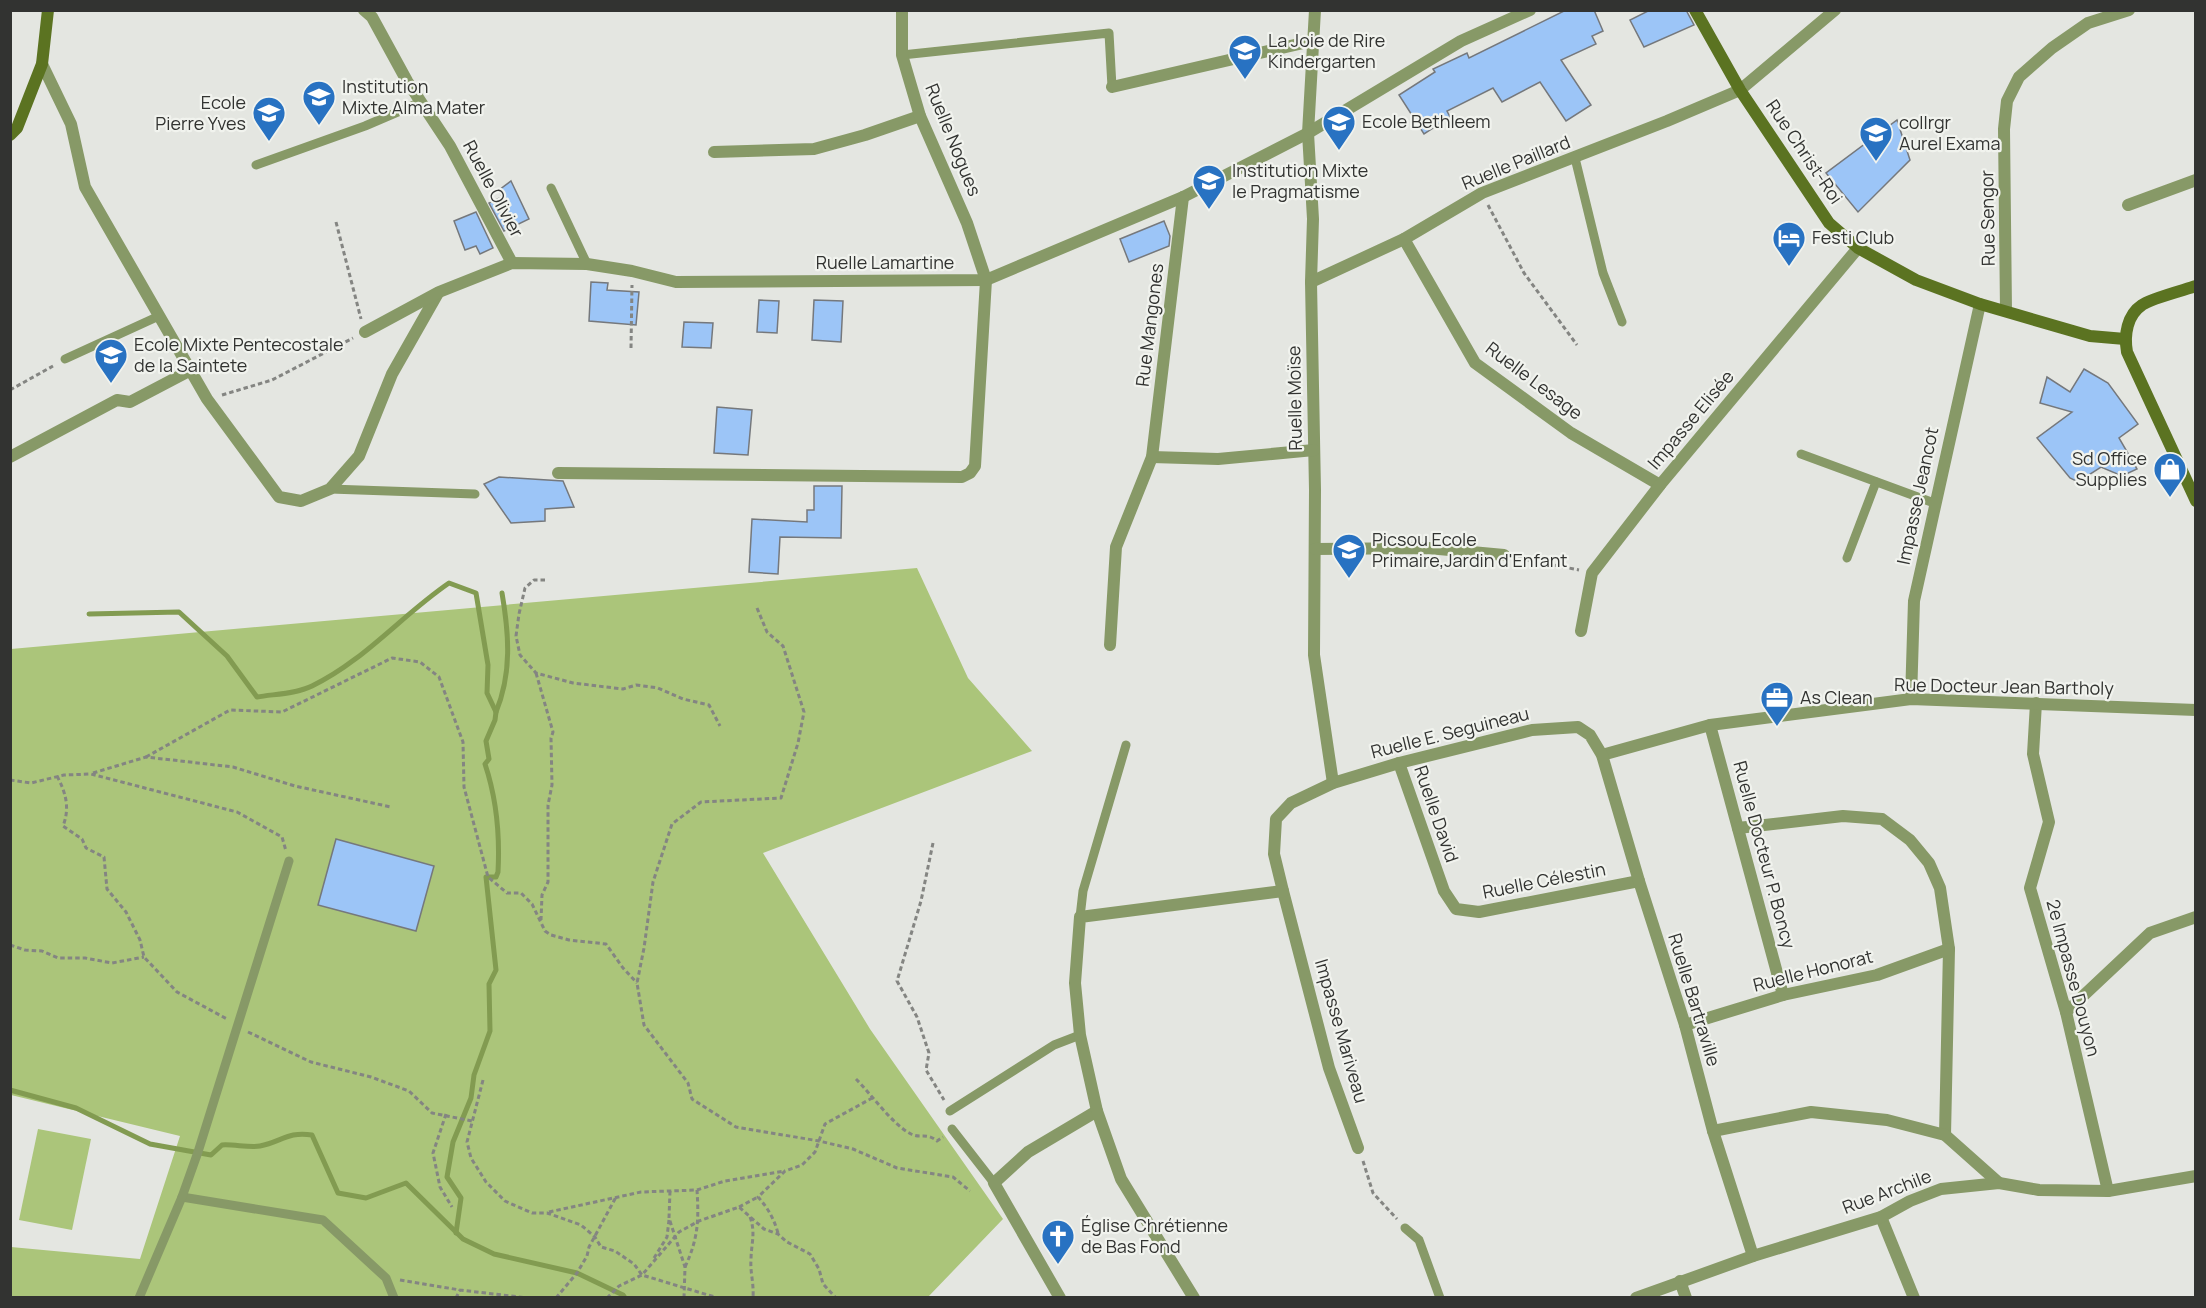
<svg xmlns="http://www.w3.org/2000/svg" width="2206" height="1308" font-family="Manrope,sans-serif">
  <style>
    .green { fill: #abc57a }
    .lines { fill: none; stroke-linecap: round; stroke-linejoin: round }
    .stream { stroke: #829b51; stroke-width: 5 }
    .building { fill: #9cc5f7; stroke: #75787c; stroke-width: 1.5 }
    .path { stroke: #848582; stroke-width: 3; stroke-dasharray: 4.5 3; stroke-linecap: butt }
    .lane { stroke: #879967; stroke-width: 9 }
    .street { stroke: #879967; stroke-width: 12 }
    .secondary { stroke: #5b7321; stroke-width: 12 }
    .labels { text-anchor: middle; stroke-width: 4.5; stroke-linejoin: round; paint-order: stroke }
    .poi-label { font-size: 18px; fill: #323331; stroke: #f1f3ee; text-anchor: start }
    .street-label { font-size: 18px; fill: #323331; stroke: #f1f3ee }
  </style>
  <rect width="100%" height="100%" fill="#e4e6e1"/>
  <g class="green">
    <polygon points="917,568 968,678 1032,751 763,853 870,1029 1003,1219 928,1297 11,1297 11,1247 140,1259 180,1136 11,1095 11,649"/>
    <polygon points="38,1129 91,1139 72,1230 19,1220"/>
  </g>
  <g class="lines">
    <g class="stream">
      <path d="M 89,614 L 179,612 L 227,656 L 257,697 C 274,694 296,694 312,686 C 364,661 402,615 449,583 L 476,593 L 488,665 L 487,693 L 496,712 L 495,720 L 486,741 L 489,759 L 485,764 C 497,800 500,835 498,872 L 496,877 L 486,877 L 496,970 L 489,984 L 490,1031 L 474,1075 L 471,1098 L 453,1142 L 447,1177 L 461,1198 L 456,1233"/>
      <path d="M 496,712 C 512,673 509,634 502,593"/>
      <path d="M 10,1090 L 76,1108 L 150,1144 L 211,1155 L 222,1145 C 233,1144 250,1148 260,1146 C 281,1142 288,1131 312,1135 L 338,1193 L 366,1198 L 406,1183 L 463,1239 L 494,1254 L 577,1273 L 623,1295 L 625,1298"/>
    </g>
  </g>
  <g class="building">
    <polygon points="1566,10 1594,10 1603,31 1592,36 1596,44 1561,60 1591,105 1566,121 1540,82 1502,102 1493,88 1447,111 1450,117 1424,134 1399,95 1435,72 1433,69 1467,53 1469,58"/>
    <polygon points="1650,10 1686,10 1694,25 1644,47 1630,20"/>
    <polygon points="1897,120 1910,160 1858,212 1826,173"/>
    <polygon points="511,181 529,219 504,231 489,203 502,197 499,190"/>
    <polygon points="476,212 493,248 480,254 476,246 465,250 454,221"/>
    <polygon points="1164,221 1170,236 1169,246 1129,262 1120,239"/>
    <polygon points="591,282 608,283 607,290 639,292 636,325 589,321"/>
    <polygon points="759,300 779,301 777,333 757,332"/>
    <polygon points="814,300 843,301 841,342 812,340"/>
    <polygon points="684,322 713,323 711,348 682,347"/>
    <polygon points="2084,369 2108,383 2138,424 2119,438 2137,469 2122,476 2101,467 2078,482 2070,478 2037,438 2072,412 2040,403 2047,377 2070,392"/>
    <polygon points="717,407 752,410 748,455 714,453"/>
    <polygon points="499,477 563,481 574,507 545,509 545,521 511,523 484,484"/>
    <polygon points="814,486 842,486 841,538 780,537 778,574 749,572 752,519 807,522 807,510 814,510"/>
    <polygon points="336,839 434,866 416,931 318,905"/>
  </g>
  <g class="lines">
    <g class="path">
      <polyline points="1488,205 1524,273 1577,345"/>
      <polyline points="336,222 361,319"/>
      <polyline points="631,348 632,285"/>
      <polyline points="10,390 53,366"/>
      <polyline points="222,395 272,380 353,338"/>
      <polyline points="1518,558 1579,570"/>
      <polyline points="545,580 534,580 525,588 519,614 516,636 520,655 536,673 573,683 623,689 636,685 658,688 683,699 709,705 720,726"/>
      <polyline points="757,608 767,632 783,646 804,712 798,743 781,798 701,802 672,824 653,882 644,948 637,983 644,1025 688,1083 692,1099 736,1127 819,1141 853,1149 897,1168 953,1177 970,1191"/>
      <polyline points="536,673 553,732 551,738 552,785 548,805 548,882 542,895 541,920"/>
      <polyline points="146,757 230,710 282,712 392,658 420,662 439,677 463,742 464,787 488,877 507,893 521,893 532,904 545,931 551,935 569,940 606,944 623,968 637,983"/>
      <polyline points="93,773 146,757 233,767 295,786 391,807"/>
      <path d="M 57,776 C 66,793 70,808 63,826 L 82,839 L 86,848 L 104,857 L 107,889 L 126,912 L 140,940 L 144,957 L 177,992 L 227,1019"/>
      <polyline points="10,780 31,783 64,775 91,774 237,812 282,837 286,851"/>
      <polyline points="933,843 921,901 897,981 917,1017 929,1053 926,1070 944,1100"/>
      <polyline points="10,945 25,950 42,951 58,958 85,958 112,963 144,957"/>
      <polyline points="248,1032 311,1062 371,1077 409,1091 432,1113 472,1121"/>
      <path d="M 856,1079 C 871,1094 893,1125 911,1134 C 921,1139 926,1132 937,1141 L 943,1137"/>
      <polyline points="483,1080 467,1142 471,1158 486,1182 505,1201 532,1213 547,1213 581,1225 595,1237 601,1247 615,1251 634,1264 642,1275 718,1298"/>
      <polyline points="446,1114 433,1153 440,1187 452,1207"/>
      <polyline points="1363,1161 1373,1193 1397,1219"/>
      <polyline points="670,1191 669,1218 685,1267 684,1298"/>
      <polyline points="739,1207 758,1197"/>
      <polyline points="549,1212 641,1192 697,1190 725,1181 785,1171"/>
      <path d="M 750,1217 C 756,1233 751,1244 751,1260 C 750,1272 754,1283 753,1298"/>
      <path d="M 778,1233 C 774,1219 768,1208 758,1197 L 785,1171 L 802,1165 L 815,1152 L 825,1124 L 874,1097"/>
      <polyline points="654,1258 667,1237 669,1220"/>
      <path d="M 685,1267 C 698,1239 699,1221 697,1190"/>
      <polyline points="400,1280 460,1290 528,1298"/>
      <polyline points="456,1298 460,1290"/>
      <polyline points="556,1298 577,1273 587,1256 589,1247 616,1197"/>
      <polyline points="607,1298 619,1286 642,1275 679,1232 699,1221 739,1207 764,1229 778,1234 787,1242 810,1254 819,1269 823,1284 836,1298"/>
    </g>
    <g class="lane">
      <polyline points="902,55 1109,33 1112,87"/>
      <polyline points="1575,158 1603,273 1622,322"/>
      <polyline points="256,165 365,126 421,102"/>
      <polyline points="551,188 587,264"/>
      <polyline points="65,359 159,316"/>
      <polyline points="1801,454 1934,503"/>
      <polyline points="330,489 475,494"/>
      <polyline points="1847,558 1876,482"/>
      <polyline points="1080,917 1083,891 1126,745"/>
      <polyline points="950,1111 1054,1045 1080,1035"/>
      <polyline points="952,1129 994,1183"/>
      <polyline points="182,1197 323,1220 386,1278 394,1298"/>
      <polyline points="1405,1228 1419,1240 1440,1298"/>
      <polyline points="139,1298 182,1197 198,1152 289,861"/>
    </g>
    <g class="street">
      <polyline points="364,10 372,17 407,81 450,146 512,263"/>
      <polyline points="1315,10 1308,133 1313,219 1311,282 1315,490 1314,655 1333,783"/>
      <polyline points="42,64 71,124 85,187 207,399 279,497 301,501 330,489 359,456 392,374 438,293"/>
      <polyline points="1112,87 1312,41"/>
      <polyline points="714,152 814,149 865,135 920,116"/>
      <polyline points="2128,205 2196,180"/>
      <polyline points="1404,239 1475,363 1571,433 1660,485"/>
      <polyline points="1311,282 1404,239 1482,193 1667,121 1740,90 1835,10"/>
      <polyline points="2006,311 2004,129 2007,101 2019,77 2052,48 2088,23 2129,10"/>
      <polyline points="365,332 439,292 512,263 587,264 632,271 676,282 986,280 1183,197 1308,133 1461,41 1530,10"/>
      <polyline points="10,457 117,400 130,402 191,370"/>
      <polyline points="1152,457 1218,459 1314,450"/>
      <polyline points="558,473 962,477 970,473 975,466 986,280 967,223 920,116 902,55 902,10"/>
      <polyline points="1315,549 1428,548 1504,555"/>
      <polyline points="1581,631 1592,573 1660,485 1858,248"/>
      <polyline points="1110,645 1116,547 1152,457 1183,197"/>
      <polyline points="1911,699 1914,601 1980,304"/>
      <polyline points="2036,703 2033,754 2049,822 2030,888 2066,1012 2108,1191"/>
      <polyline points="1710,725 1783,995"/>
      <polyline points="1602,755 1710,725 1911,699 2196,710"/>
      <polyline points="1399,763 1444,891 1456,909 1479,912 1639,881"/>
      <polyline points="1738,828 1843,816 1882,819 1910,840 1929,863 1940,888 1949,949 1945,1135"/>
      <polyline points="2066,1012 2150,933 2196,917"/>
      <polyline points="1685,1025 1783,995 1877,975 1949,949"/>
      <polyline points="1713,1131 1811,1112 1887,1120 1945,1135 1999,1183"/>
      <polyline points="1358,1148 1329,1068 1283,891 1274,854 1276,819 1291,803 1333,783 1399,763 1532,730 1578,727 1590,735 1602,755 1639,881 1685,1025 1713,1131 1753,1256"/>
      <polyline points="1881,1217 1914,1298"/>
      <polyline points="1680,1281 1686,1298"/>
      <polyline points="1060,1298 994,1183 1028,1152 1097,1111"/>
      <polyline points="1194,1298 1121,1179 1097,1111 1080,1035 1075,983 1080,917 1283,891"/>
      <polyline points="1636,1298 1753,1256 1881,1217 1910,1201 1941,1189 1999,1183 2039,1190 2108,1191 2196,1176"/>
    </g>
    <g class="secondary">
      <polyline points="1695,10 1740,90 1829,223 1858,248 1916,280 1980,304 2090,336 2125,339"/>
      <polyline points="10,135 17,128 42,64 48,10"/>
      <path d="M 2196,286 C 2184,290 2149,299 2142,305 C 2127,315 2124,335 2127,352 L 2196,501"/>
    </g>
  </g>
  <defs>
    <symbol id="school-pin" viewBox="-11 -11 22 30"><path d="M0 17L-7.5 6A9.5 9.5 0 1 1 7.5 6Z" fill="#2872c2" stroke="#f1f3ee"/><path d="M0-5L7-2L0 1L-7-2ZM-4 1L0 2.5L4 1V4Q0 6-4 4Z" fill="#fff"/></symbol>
    <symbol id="hotel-pin" viewBox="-11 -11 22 30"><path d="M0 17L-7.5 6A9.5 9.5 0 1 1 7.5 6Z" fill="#2872c2" stroke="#f1f3ee"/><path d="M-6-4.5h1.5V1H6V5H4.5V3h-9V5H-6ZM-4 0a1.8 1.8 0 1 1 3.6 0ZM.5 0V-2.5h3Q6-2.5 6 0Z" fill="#fff"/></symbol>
    <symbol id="shop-pin" viewBox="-11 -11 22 30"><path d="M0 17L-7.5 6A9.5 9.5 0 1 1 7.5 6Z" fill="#2872c2" stroke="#f1f3ee"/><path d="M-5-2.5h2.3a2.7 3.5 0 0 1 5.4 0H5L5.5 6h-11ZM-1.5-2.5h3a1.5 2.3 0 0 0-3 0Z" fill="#fff"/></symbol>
    <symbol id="office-pin" viewBox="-11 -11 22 30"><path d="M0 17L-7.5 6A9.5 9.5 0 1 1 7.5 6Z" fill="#2872c2" stroke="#f1f3ee"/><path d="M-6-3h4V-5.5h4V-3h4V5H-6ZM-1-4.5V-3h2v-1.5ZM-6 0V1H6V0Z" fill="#fff"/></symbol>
    <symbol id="church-pin" viewBox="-11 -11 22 30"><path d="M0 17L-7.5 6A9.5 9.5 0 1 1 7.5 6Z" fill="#2872c2" stroke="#f1f3ee"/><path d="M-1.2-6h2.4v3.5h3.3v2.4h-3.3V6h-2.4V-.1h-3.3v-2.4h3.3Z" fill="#fff"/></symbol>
  </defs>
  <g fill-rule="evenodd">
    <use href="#school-pin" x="1226" y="32" width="38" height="52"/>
    <use href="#school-pin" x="300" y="78" width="38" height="52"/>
    <use href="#school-pin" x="250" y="94" width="38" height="52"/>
    <use href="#school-pin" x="1320" y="103" width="38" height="52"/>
    <use href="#school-pin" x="1857" y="114" width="38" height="52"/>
    <use href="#school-pin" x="1190" y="162" width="38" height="52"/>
    <use href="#hotel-pin" x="1770" y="219" width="38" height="52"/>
    <use href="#school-pin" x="92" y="336" width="38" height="52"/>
    <use href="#shop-pin" x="2151" y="450" width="38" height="52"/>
    <use href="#school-pin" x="1330" y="531" width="38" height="52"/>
    <use href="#office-pin" x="1758" y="679" width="38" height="52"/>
    <use href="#church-pin" x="1039" y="1217" width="38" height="52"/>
  </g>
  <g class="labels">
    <g class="poi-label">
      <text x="1268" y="47">La Joie de Rire<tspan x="1268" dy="21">Kindergarten</tspan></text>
      <text x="342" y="93">Institution<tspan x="342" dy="21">Mixte Alma Mater</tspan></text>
      <text x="246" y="109" text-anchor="end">Ecole<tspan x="246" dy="21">Pierre Yves</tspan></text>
      <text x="1362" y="128">Ecole Bethleem</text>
      <text x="1899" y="129">collrgr<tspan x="1899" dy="21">Aurel Exama</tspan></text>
      <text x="1232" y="177">Institution Mixte<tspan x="1232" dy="21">le Pragmatisme</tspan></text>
      <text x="1812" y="244">Festi Club</text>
      <text x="134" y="351">Ecole Mixte Pentecostale<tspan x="134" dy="21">de la Saintete</tspan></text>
      <text x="2147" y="465" text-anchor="end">Sd Office<tspan x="2147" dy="21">Supplies</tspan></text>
      <text x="1372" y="546">Picsou Ecole<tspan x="1372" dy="21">Primaire,Jardin d'Enfant</tspan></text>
      <text x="1800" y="704">As Clean</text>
      <text x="1081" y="1232">Église Chrétienne<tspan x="1081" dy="21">de Bas Fond</tspan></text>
    </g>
    <g class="street-label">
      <text transform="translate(953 140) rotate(68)" y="6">Ruelle Nogues</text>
      <text transform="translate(1804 152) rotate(56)" y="6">Rue Christ-Roi</text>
      <text transform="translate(1516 163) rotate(-22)" y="6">Ruelle Paillard</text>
      <text transform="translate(493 189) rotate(62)" y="6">Ruelle Olivier</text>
      <text transform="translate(1988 218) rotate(-91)" y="6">Rue Sengor</text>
      <text x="885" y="269">Ruelle Lamartine</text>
      <text transform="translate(1150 325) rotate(-83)" y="6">Rue Mangones</text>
      <text transform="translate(1534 381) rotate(37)" y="6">Ruelle Lesage</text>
      <text transform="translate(1295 398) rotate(-91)" y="6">Ruelle Moïse</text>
      <text transform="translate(1691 420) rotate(-50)" y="6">Impasse Elisée</text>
      <text transform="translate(1918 496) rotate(-78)" y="6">Impasse Jeancot</text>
      <text transform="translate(2004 687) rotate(1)" y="6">Rue Docteur Jean Bartholy</text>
      <text transform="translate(1450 733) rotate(-14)" y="6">Ruelle E. Seguineau</text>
      <text transform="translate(1436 814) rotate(71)" y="6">Ruelle David</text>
      <text transform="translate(1764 855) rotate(75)" y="6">Ruelle Docteur P. Boncy</text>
      <text transform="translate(1544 881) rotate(-11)" y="6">Ruelle Célestin</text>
      <text transform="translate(1813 971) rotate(-14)" y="6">Ruelle Honorat</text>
      <text transform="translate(2073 978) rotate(75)" y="6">2e Impasse Douyon</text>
      <text transform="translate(1694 1000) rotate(73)" y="6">Ruelle Bartraville</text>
      <text transform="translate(1341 1031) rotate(74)" y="6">Impasse Mariveau</text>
      <text transform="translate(1887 1192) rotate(-21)" y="6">Rue Archile</text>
    </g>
  </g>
  <rect width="2206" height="1308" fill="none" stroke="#323331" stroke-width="24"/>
</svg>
